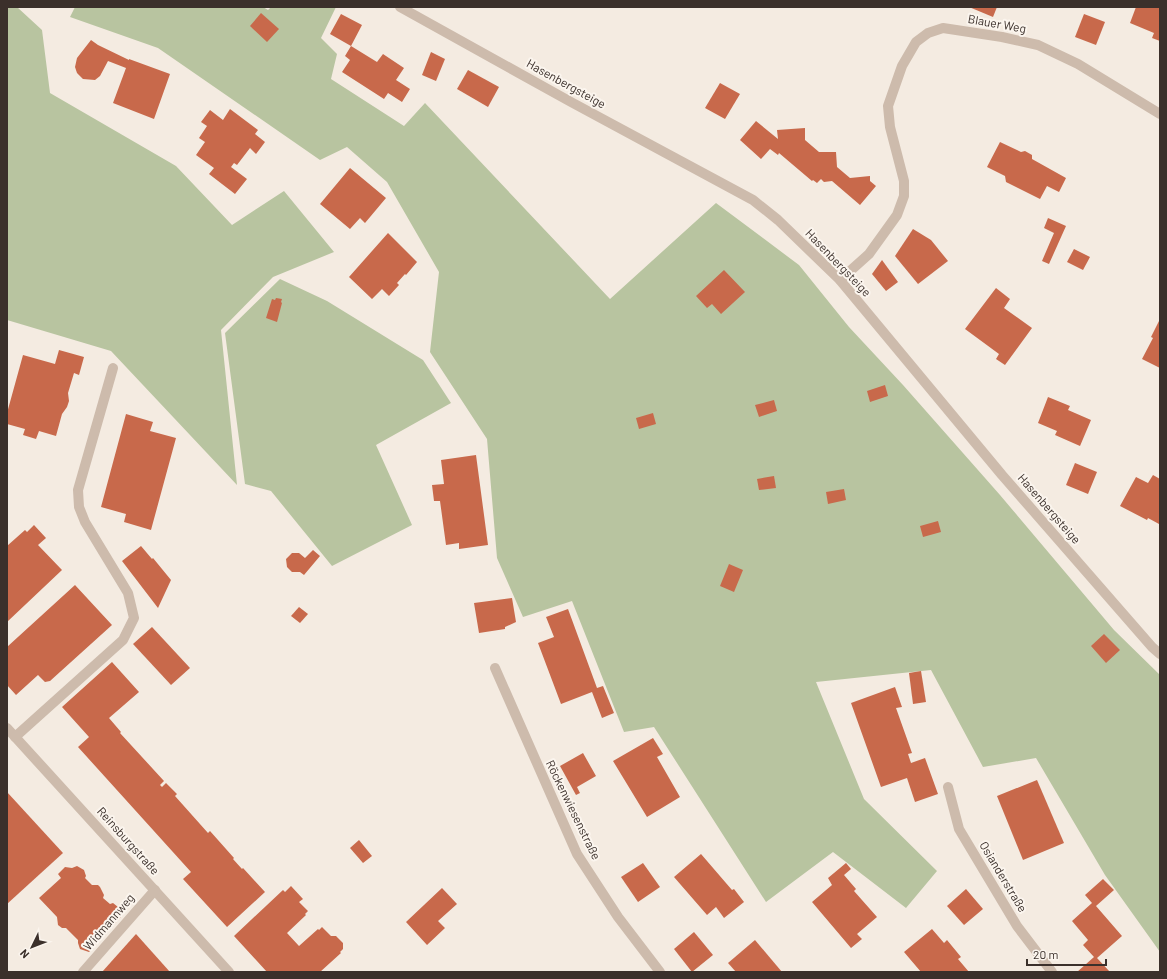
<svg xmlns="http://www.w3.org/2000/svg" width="1167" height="979" font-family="Barlow,sans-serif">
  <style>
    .green { fill: #b8c4a0 }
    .building { fill: #c8694b }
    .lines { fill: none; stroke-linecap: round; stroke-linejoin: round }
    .minor { stroke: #cdbbac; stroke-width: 10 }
    .labels { text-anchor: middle; stroke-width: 4; stroke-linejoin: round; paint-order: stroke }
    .street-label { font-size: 12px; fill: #3b302b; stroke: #fbf5ee }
  </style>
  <rect width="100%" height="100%" fill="#f4ebe1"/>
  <g class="green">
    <polygon points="7,7 17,7 42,30 50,93 176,166 232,225 284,191 334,252 273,277 221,330 237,485 111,351 7,320"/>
    <polygon points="75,7 263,7 268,10 271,7 336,7 321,38 337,54 331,79 404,126 425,103 610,299 716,203 799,265 849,327 903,385 1000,495 1114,630 1160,675 1160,952 1105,875 1036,758 983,767 931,670 816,682 864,799 937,871 906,908 833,852 766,902 654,727 624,732 572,601 523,617 497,558 487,439 430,352 439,272 387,182 347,147 320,160 158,48 70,17"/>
    <polygon points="280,279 327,301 423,360 451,403 376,445 412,525 332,566 271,491 245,484 225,333"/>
  </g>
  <g class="building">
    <polygon points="969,7 997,7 993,17"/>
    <polygon points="1136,7 1160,7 1160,41 1152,38 1154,33 1130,23"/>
    <polygon points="261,13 279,29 267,42 250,26"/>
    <polygon points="341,14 362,25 351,46 377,62 383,54 404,68 396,80 410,89 402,102 388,93 384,99 342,72 350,60 345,56 351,46 330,34"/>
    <polygon points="1084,14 1105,22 1096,45 1075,37"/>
    <polygon points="91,40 98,45 129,60 129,59 170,74 154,119 113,103 126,68 108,61 100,76 95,80 83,79 77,73 75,67 77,58"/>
    <polygon points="431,52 445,59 436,81 422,75"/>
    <polygon points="468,70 499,87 488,107 457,89"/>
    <polygon points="720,83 740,94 725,119 705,108"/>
    <polygon points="230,109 258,130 255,134 265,142 256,154 250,148 237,165 234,163 231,167 247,179 235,194 209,174 214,168 196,155 205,142 199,138 207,126 201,122 210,110 223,120"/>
    <polygon points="756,121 778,139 777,130 805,128 805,140 819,152 836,152 837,167 850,178 870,176 870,181 876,186 860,205 832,181 824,182 821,179 817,183 813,180 812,181 779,153 778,155 770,149 761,159 740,140"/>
    <polygon points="1000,142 1021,152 1025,151 1032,155 1032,159 1066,178 1059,192 1047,186 1040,199 1006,182 1005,176 987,167"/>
    <polygon points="350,168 386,198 365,223 360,218 350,229 320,204"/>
    <polygon points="1048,218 1066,226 1049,264 1042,261 1054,233 1044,228"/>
    <polygon points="913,229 931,240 948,261 918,284 895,256"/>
    <polygon points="388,233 417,262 406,275 405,274 397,283 399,285 389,296 382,289 372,299 349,277"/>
    <polygon points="1074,249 1090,257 1083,270 1067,262"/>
    <polygon points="882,260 898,282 886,291 872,274"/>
    <polygon points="724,270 745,292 721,314 712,304 707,308 696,296"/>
    <polygon points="996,288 1010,299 1004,308 1032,328 1005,365 996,359 999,354 965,329"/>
    <polygon points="276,298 282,299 281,302 282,303 277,322 266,318 272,299 275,300"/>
    <polygon points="1160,319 1160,368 1142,359 1153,338 1151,337"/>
    <polygon points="59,350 84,357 79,375 74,373 68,393 69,401 67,407 62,414 56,436 39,431 36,439 23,435 25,429 7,424 7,413 23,355 55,364"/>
    <polygon points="885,385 888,396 870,402 867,391"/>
    <polygon points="1048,397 1070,406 1068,410 1091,420 1080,446 1055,435 1057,431 1038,423"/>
    <polygon points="774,400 777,411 759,417 755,405"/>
    <polygon points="653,413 656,424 639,429 636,418"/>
    <polygon points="126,414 153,422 150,431 176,438 151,530 124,522 126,514 101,507"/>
    <polygon points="476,455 488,545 459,549 459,543 446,545 440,501 434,501 432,485 444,484 441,460"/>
    <polygon points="1075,463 1097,472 1088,494 1066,485"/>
    <polygon points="1153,475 1160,479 1159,524 1148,518 1147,520 1120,506 1136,477 1148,483"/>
    <polygon points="774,476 776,488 759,490 757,479"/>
    <polygon points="844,489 846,500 828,504 826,492"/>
    <polygon points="938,521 941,532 923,537 920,526"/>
    <polygon points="34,525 46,538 38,545 62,570 7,622 7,546 25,530 27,532"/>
    <polygon points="141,546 152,559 153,558 171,580 158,608 122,561"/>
    <polygon points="313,550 320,556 304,575 300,572 292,572 287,567 286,559 292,553 299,553 305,558"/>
    <polygon points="729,564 743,570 734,592 720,586"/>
    <polygon points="75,585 112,625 50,681 45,682 38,675 16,695 7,685 7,647"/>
    <polygon points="512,598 516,622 505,627 505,629 479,633 474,603"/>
    <polygon points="299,607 308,614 300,623 291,616"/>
    <polygon points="568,609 597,688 603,686 614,713 602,718 592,692 561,704 538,643 554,637 546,617"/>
    <polygon points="152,627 190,668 171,685 133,644"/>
    <polygon points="1104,634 1120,650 1106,663 1091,646"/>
    <polygon points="112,662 139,692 109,718 121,732 120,733 164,781 160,785 162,787 166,783 177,794 175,796 208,833 210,831 234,858 233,859 242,869 243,868 265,892 227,927 183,879 191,872 78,747 89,737 62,707"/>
    <polygon points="921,671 926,702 913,704 909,673"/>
    <polygon points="895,687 902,707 896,708 912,753 908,754 911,763 925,758 938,794 915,802 907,778 881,787 851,703"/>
    <polygon points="653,738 663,754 657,757 680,797 647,817 613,761"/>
    <polygon points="583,753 596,776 577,787 580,793 576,795 560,766"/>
    <polygon points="1037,780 1064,843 1023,860 997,796"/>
    <polygon points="7,792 63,853 7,904"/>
    <polygon points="359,840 372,856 363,863 350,848"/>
    <polygon points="701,854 732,890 734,889 744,902 724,918 716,907 707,915 674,877"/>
    <polygon points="643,863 660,887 638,902 621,877"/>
    <polygon points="846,863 851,869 844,875 856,889 854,891 877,917 857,934 862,939 851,948 812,902 832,885 828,878"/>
    <polygon points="77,866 84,870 86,876 85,878 92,885 98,885 100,887 104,895 103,898 110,904 113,903 118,907 120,913 121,917 89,952 80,949 78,943 78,940 66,928 62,928 58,925 57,917 39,898 61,878 58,874 65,867 72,868"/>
    <polygon points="1103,879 1114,890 1096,906 1122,936 1097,958 1110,972 1077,972 1094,957 1083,945 1088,940 1072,921 1092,903 1085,895"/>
    <polygon points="291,886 303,899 299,902 308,911 305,914 306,915 287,933 299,946 318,929 319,930 322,927 331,936 336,936 343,943 343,949 340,952 341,953 320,972 267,972 234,936 283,890 285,892"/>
    <polygon points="442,888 457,904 438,921 445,928 427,945 406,922"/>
    <polygon points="966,889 983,909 964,925 947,906"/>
    <polygon points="932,929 944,943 947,940 961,957 958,959 969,972 921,972 904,952"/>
    <polygon points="694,932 713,955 692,972 674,949"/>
    <polygon points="136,934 170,972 102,972"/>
    <polygon points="755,940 782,972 736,972 728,963"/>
  </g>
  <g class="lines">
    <g class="minor">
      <polyline points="400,7 571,102 753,200 778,220 840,280 1002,475 1152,647 1160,654"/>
      <polyline points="840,280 869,254 897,215 904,196 904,181 890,127 888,106 902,66 916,42 928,33 943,28 1002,37 1038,45 1078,64 1160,114"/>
      <polyline points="495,668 577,854 618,917 660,972"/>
      <polyline points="7,728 229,972"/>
      <polyline points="15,737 123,640 134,618 128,593 85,522 79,507 78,490 113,368"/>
      <polyline points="948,787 959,829 1017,926 1052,972"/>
      <polyline points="83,972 155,890"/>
    </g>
  </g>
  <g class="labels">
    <g class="street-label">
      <text transform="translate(997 24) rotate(10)" y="4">Blauer Weg</text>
      <text transform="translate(566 84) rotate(29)" y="4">Hasenbergsteige</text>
      <text transform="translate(838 263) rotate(46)" y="4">Hasenbergsteige</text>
      <text transform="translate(1049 509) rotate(49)" y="4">Hasenbergsteige</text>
      <text transform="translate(573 810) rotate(64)" y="4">Röckenwiesenstraße</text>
      <text transform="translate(128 841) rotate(48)" y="4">Reinsburgstraße</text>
      <text transform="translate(1003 877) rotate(59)" y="4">Osianderstraße</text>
      <text transform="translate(109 922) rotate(-49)" y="4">Widmannweg</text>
    </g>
  </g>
  <rect width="1167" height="979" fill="none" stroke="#3b302b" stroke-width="16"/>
  <g transform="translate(32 947) rotate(227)" stroke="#fbf5ee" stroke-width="3" paint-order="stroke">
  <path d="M0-3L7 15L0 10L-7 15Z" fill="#3b302b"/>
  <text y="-6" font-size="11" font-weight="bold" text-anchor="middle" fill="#3b302b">N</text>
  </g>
  <path d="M1027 959v6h79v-6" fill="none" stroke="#3b302b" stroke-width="2"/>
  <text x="1033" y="959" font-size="12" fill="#3b302b" stroke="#fbf5ee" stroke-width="3" paint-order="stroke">20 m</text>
</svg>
